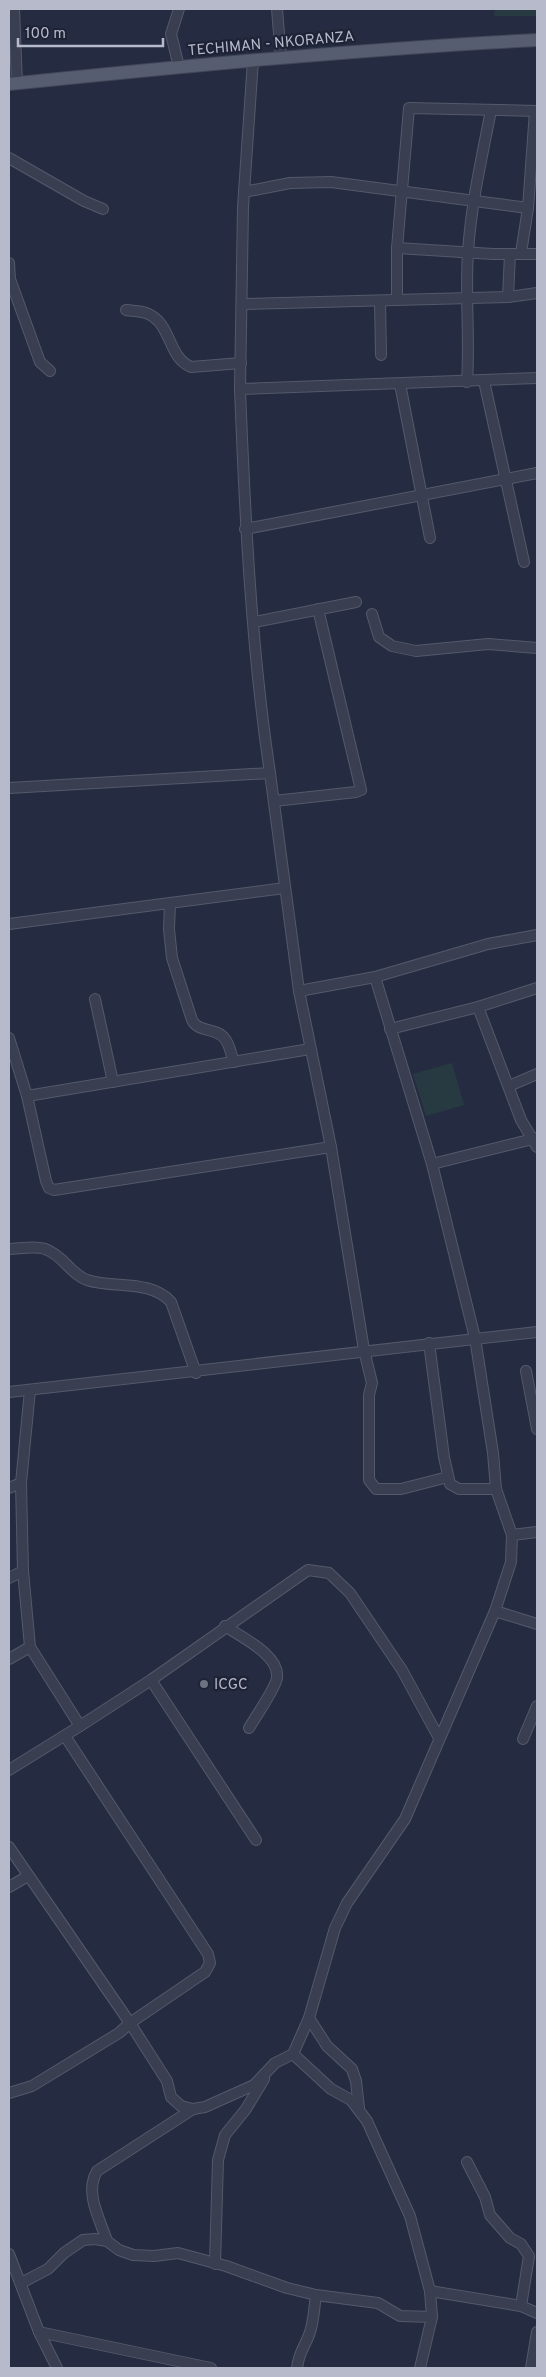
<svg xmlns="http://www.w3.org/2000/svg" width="546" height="2377" font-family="Overpass,sans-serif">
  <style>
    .green { fill: #273a42 }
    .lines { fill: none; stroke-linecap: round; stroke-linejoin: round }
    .minor-casing { stroke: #54596b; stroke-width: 12 }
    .major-casing { stroke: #43475a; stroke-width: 14 }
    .minor { stroke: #393f51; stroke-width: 10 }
    .major { stroke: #575d71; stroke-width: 12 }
    .worship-dot { fill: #6b7280; stroke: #1e2336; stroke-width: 2 }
    .labels { text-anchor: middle; stroke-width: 4.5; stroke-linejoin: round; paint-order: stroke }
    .street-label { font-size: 15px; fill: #b6bacb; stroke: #1e2336 }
    .poi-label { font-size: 15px; fill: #b6bacb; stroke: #1e2336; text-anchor: start }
  </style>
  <rect width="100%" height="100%" fill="#252c41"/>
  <g class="green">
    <polygon points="495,9 537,9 537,16 494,16"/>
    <polygon points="452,1063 464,1105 426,1116 413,1074"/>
  </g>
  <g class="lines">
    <defs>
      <g id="minor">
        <polyline points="14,9 17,84"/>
        <polyline points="277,9 281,58"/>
        <polyline points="179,67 171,34 179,9"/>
        <polyline points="9,158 84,201 103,209"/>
        <polyline points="244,192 290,183 331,182 528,208"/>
        <polyline points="397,248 493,254 537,254"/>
        <polyline points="521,253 528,208 535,111"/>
        <polyline points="9,263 10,279 40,362 50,371"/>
        <polyline points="508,297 510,254"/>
        <polyline points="397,299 397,248 409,108 537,111"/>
        <polyline points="380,301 381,355"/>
        <polyline points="242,304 508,297 537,293"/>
        <path d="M 126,310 C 132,311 140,311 146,313 C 172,322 167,357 191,367 L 241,363"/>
        <polyline points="484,381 524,562"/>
        <path d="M 467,382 C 470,339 465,296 468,252 C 471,204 482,157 491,110"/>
        <polyline points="400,384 430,538"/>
        <polyline points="240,389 243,207 253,60"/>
        <polyline points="245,529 537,473"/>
        <polyline points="372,614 379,637 392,646 416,651 488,644 537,648"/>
        <polyline points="254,622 356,602"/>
        <path d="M 270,773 C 251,646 245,517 240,389 L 537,378"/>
        <polyline points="9,788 270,773 299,991 331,1147 364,1350 372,1383 369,1395 369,1480 376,1489 401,1489 448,1477"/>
        <polyline points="274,801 356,792 361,790 318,609"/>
        <path d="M 170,903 L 169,929 L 172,958 L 192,1020 C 198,1033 217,1027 225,1039 C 230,1045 231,1055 234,1062"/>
        <polyline points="9,924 285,888"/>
        <polyline points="375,977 432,1164 475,1338 493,1453 496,1489 512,1535"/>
        <polyline points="299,991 375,977 488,944 537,935"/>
        <polyline points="95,999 113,1082"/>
        <polyline points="478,1007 521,1120 537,1147"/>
        <polyline points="390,1029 478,1007 537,988"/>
        <polyline points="9,1038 27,1096 310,1049"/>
        <polyline points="509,1086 537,1074"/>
        <polyline points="27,1096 46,1181 49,1188 54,1190 331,1147"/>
        <polyline points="432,1164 537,1138"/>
        <path d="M 9,1249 C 39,1247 46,1243 68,1266 C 74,1272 79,1277 87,1280 C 115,1289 150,1279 171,1302 L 196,1373"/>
        <polyline points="429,1343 444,1457 450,1484 459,1489 496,1489"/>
        <polyline points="526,1371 537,1429"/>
        <polyline points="30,1390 21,1483 23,1571 30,1647"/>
        <polyline points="9,1392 537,1332"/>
        <polyline points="9,1488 21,1483"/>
        <polyline points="9,1578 23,1571"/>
        <polyline points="495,1611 537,1624"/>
        <path d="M 225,1626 C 241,1637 280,1655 277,1678 C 276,1687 255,1718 249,1728"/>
        <polyline points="9,1659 30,1647 80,1726 9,1770"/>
        <polyline points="151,1680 256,1840"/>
        <polyline points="80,1726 151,1680 308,1570 329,1573 350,1593 402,1670 439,1738"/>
        <polyline points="523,1739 537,1706"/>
        <polyline points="9,1847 130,2023 205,1972 210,1963 208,1954 65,1736"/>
        <polyline points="9,1887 28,1876"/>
        <polyline points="309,2018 327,2046 352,2069 356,2081 359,2108"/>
        <polyline points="293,2054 331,2089 351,2100 367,2121 410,2216 430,2291"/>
        <polyline points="9,2093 32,2086 119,2033 130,2023 167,2081 171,2097 181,2106 193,2109 205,2107 254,2085 275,2063 293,2054 309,2018 335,1928 347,1903 405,1819 495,1611 511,1562 512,1535 537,1532"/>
        <polyline points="467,2162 485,2197 490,2215 510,2238 521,2244 529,2256 521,2306"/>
        <path d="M 107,2241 C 100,2219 84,2193 97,2171 L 193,2109"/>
        <polyline points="9,2254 39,2332"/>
        <polyline points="215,2264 218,2160 223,2142 225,2135 246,2109 264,2079"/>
        <polyline points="21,2283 48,2269 64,2253 83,2240 95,2239 107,2241 119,2250 133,2255 154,2256 178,2253 226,2266 287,2288 316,2295 378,2303 400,2316 432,2317"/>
        <polyline points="57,2368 39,2332 211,2368"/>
        <path d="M 297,2368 C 299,2352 304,2348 309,2335 C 314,2322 314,2308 316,2295"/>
        <polyline points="420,2368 432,2317 430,2291 521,2306 537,2313"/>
        <polyline points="531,2368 537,2332"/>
      </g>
      <path id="major" d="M 9,84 C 185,66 361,49 537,40"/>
    </defs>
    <use href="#minor" class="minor-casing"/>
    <use href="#major" class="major-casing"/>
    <use href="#minor" class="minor"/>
    <use href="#major" class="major"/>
  </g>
  <circle class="worship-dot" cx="204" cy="1684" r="5"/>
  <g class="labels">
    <g class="street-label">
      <text transform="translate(271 43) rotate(-5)" y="5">TECHIMAN - NKORANZA</text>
    </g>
    <g class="poi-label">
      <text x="214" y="1689">ICGC</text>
    </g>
  </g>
  <rect width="546" height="2377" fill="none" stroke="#b6bacb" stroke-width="20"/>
  <path d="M18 38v8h145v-8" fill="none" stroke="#b6bacb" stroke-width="2.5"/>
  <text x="25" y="38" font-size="15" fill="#b6bacb" stroke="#1e2336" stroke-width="4" paint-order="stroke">100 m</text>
</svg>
